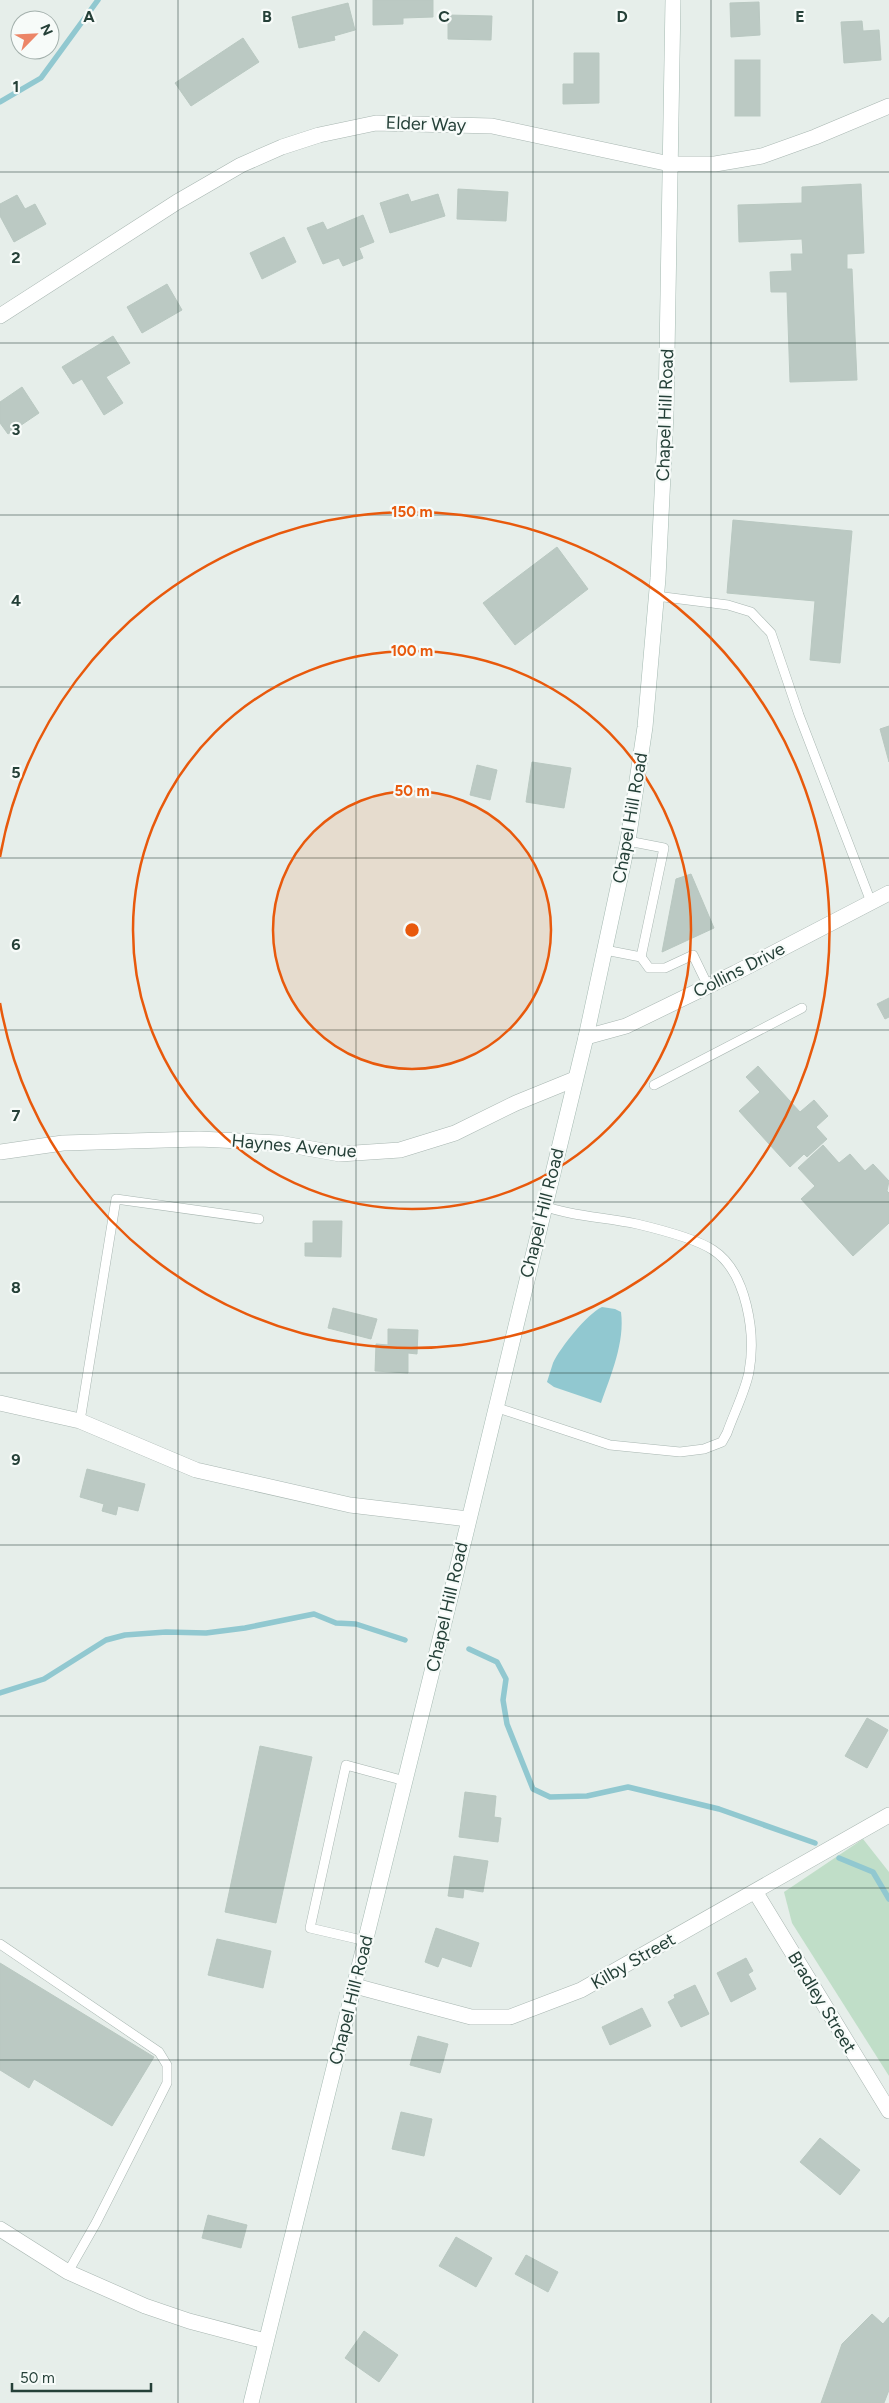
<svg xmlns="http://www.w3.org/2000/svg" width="889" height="2403" font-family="Figtree,sans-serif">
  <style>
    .green { fill: #c0dec8 }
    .water { fill: #91c8d0 }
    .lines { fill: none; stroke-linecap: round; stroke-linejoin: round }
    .stream { stroke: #91c8d0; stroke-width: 5.5 }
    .building { fill: #bbc9c3; stroke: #b9c8c1 }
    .lane-casing { stroke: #a8b6b1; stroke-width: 10 }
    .street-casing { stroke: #a8b6b1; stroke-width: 16 }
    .secondary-casing { stroke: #a5bab2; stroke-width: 16 }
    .lane { stroke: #fff; stroke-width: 9 }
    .street { stroke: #fff; stroke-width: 15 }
    .secondary { stroke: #fff; stroke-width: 15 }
    .grid { fill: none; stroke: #254038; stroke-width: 1; stroke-opacity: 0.55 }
    .ring { fill: none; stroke: #e8590c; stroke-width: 2.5 }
    .labels { text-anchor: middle; stroke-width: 4.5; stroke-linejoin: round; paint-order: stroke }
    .street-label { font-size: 18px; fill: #254038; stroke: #f7fbf9 }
    .grid-label { font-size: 16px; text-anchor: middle; font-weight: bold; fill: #254038; stroke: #f7fbf9; stroke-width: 4.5; stroke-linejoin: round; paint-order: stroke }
    .centre { fill: #e8590c; stroke: #f7fbf9; stroke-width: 2.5 }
    .ring-label { font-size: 15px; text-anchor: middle; font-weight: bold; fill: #e8590c; stroke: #f7fbf9; stroke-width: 4.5; stroke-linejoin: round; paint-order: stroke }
  </style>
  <rect width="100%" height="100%" fill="#e6eeea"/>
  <polygon class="green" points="863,1839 889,1872 889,2076 792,1923 784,1892"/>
  <path class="water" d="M 602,1307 L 615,1309 L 621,1312 C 625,1342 611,1375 601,1403 L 554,1387 L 547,1382 C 549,1376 551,1369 553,1363 C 560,1348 587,1314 602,1307 Z"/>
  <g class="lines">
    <g class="stream">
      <polyline points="0,102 41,78 98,0"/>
      <polyline points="469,1649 497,1662 506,1679 503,1700 507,1724 533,1789 550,1797 587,1796 628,1787 719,1809 815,1843"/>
      <polyline points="0,1693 44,1679 106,1640 125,1635 166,1632 206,1633 245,1628 314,1614 336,1623 356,1624 405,1640"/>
      <polyline points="839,1858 873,1872 889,1899"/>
    </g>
  </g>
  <g class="building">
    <polygon points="373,0 433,0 433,17 403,18 403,24 373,25"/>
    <polygon points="759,2 760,35 731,37 730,3"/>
    <polygon points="348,3 355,30 334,36 335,40 299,48 292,17"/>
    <polygon points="448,15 492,16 491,40 448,39"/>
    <polygon points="862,21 863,31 879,30 881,60 844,63 841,22"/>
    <polygon points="243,38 259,62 191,106 175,83"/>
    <polygon points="574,53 599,53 599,103 563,104 563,84 574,84"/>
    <rect x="735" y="60" width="25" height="56"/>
    <polygon points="861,184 864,253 847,254 847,269 852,269 857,380 790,382 787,292 771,292 770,272 792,271 791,254 803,254 802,239 739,242 738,205 802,203 802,187"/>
    <polygon points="458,189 508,192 506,221 457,219"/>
    <polygon points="408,194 411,202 438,194 445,216 390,233 380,203"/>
    <polygon points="17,195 25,209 35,204 46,224 14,242 0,216 0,204"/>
    <polygon points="363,215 374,242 359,248 363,258 343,266 339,258 323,264 307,228 323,222 327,230"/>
    <polygon points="284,237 296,262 262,279 250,253"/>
    <polygon points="167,284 182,310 142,333 127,307"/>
    <polygon points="113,336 130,363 106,377 123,403 104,415 82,379 73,384 62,367"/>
    <polygon points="22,387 39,413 8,434 0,423 0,402"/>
    <polygon points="733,520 852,531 840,663 810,660 815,601 727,593"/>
    <polygon points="557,547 588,589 515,645 483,603"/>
    <polygon points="889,726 889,762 880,729"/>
    <polygon points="532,762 571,768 564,808 526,802"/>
    <polygon points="477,765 497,770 490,800 470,795"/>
    <polygon points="691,874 714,928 662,952 676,879"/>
    <polygon points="889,998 889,1017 885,1019 877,1004"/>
    <polygon points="758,1066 800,1112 814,1100 828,1116 816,1127 827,1139 807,1157 804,1154 790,1167 739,1111 760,1092 746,1077"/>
    <polygon points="823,1145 839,1163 850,1154 865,1171 873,1164 889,1181 887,1191 889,1193 889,1223 853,1256 801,1199 815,1186 798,1168"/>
    <polygon points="313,1221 342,1221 341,1257 305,1256 305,1243 313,1243"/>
    <polygon points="333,1308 377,1319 371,1339 328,1328"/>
    <polygon points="388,1329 418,1330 417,1354 408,1353 408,1373 375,1371 376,1344 388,1345"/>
    <polygon points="87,1469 145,1484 138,1511 118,1506 116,1515 102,1511 104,1504 80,1497"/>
    <polygon points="867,1718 888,1730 867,1768 845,1756"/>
    <polygon points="260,1746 312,1757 276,1923 225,1912"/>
    <polygon points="465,1792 496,1796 494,1817 501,1818 498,1842 459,1837"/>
    <polygon points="454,1856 488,1861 483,1892 464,1889 463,1898 448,1896"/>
    <polygon points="436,1928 479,1943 471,1967 442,1957 438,1967 425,1962"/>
    <polygon points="217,1939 271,1951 263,1988 208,1975"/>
    <polygon points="746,1958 753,1971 748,1974 756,1989 731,2002 717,1973"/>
    <polygon points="0,1963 154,2057 112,2126 34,2079 29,2088 0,2070"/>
    <polygon points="695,1985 709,2014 681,2027 668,2002 675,1998 674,1995"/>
    <polygon points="642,2008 651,2026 610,2045 602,2027"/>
    <polygon points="418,2036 448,2044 440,2073 410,2065"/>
    <polygon points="401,2112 432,2119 424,2156 392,2149"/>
    <polygon points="820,2138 860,2170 840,2195 800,2162"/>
    <polygon points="208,2215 247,2225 241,2248 202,2238"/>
    <polygon points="456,2237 492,2258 476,2287 439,2266"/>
    <polygon points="526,2255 558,2272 548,2292 515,2274"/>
    <polygon points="872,2314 883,2324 889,2317 889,2390 884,2403 821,2403 842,2344"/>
    <polygon points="364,2331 398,2355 379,2382 345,2358"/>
  </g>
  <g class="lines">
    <defs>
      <g id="lane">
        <polyline points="656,596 728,605 751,612 771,633 799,715 871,902"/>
        <polyline points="605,950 641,957 664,848 628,841"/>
        <polyline points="641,957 649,968 665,968 693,955 708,986"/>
        <polyline points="654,1085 802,1008"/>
        <path d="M 495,1407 L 610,1445 L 680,1452 L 704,1449 L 722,1442 L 727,1433 C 734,1413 745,1392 749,1372 C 756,1334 747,1272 713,1250 C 695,1238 658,1229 637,1224 C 606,1217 574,1217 544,1206"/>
        <polyline points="80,1421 116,1199 259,1219"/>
        <polyline points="366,1941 310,1928 346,1765 405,1781"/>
        <polyline points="0,1944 159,2052 167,2065 167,2083 96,2223 68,2272"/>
      </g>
      <g id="street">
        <polyline points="0,316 177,202 241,165 282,147 319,135 376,123 492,126 670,164 715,164 762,156 815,137 889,106"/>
        <polyline points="586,1037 626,1026 735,973 889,893"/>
        <polyline points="0,1152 63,1143 199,1139 279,1143 340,1154 400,1150 455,1133 516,1103 575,1079"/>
        <polyline points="0,1403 80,1421 196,1470 350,1505 468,1519"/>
        <polyline points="756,1893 889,2111"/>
        <polyline points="355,1986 471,2017 510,2017 581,1990 889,1815"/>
        <polyline points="0,2229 68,2272 145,2306 189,2321 265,2341"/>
      </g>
      <polyline id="secondary" points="251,2403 445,1619 586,1037 628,841 645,727 658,578 666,413 673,0"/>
    </defs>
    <use href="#lane" class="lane-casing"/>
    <use href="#street" class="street-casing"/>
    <use href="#secondary" class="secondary-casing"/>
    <use href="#lane" class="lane"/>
    <use href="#street" class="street"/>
    <use href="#secondary" class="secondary"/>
  </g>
  <path class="grid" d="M 178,0 L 178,2403M 356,0 L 356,2403M 533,0 L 533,2403M 711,0 L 711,2403M 0,172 L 889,172M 0,343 L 889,343M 0,515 L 889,515M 0,687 L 889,687M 0,858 L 889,858M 0,1030 L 889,1030M 0,1202 L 889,1202M 0,1373 L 889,1373M 0,1545 L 889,1545M 0,1716 L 889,1716M 0,1888 L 889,1888M 0,2060 L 889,2060M 0,2231 L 889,2231"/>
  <circle cx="412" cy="930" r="139" fill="#e8590c" fill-opacity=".12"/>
  <g class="ring">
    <circle cx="412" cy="930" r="139"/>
    <circle cx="412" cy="930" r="279"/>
    <path d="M0 857A418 418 0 1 1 0 1003"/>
  </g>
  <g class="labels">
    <g class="street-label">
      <text transform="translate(426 124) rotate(2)" y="6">Elder Way</text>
      <text transform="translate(665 415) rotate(-88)" y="6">Chapel Hill Road</text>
      <text transform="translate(630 818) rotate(-80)" y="6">Chapel Hill Road</text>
      <text transform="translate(739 970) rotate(-27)" y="6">Collins Drive</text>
      <text transform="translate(294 1146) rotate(5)" y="6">Haynes Avenue</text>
      <text transform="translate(542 1213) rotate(-76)" y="6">Chapel Hill Road</text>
      <text transform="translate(447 1607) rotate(-77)" y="6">Chapel Hill Road</text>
      <text transform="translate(633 1961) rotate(-30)" y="6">Kilby Street</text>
      <text transform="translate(351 2000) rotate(-76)" y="6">Chapel Hill Road</text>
      <text transform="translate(822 2002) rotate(59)" y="6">Bradley Street</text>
    </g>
  </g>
  <g class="grid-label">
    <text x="89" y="22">A</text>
    <text x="267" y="22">B</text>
    <text x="444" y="22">C</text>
    <text x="622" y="22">D</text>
    <text x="800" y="22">E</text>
    <text x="16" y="92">1</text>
    <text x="16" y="263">2</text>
    <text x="16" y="435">3</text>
    <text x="16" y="606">4</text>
    <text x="16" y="778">5</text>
    <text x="16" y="950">6</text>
    <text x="16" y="1121">7</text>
    <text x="16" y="1293">8</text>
    <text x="16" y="1465">9</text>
  </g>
  <circle cx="412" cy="930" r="8" class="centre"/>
  <g class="ring-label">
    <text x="412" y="517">150 m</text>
    <text x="412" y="656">100 m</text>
    <text x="412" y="796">50 m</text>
  </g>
  <g transform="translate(35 35) rotate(66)"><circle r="24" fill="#f7fbf9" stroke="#a3b0ac"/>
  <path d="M0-4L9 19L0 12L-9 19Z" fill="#ec8567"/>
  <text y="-8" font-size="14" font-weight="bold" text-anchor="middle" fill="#254038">N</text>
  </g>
  <path d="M12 2383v8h139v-8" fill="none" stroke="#254038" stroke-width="2.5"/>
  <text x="20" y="2383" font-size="15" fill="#254038" stroke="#f7fbf9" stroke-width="4" paint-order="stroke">50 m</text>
</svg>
